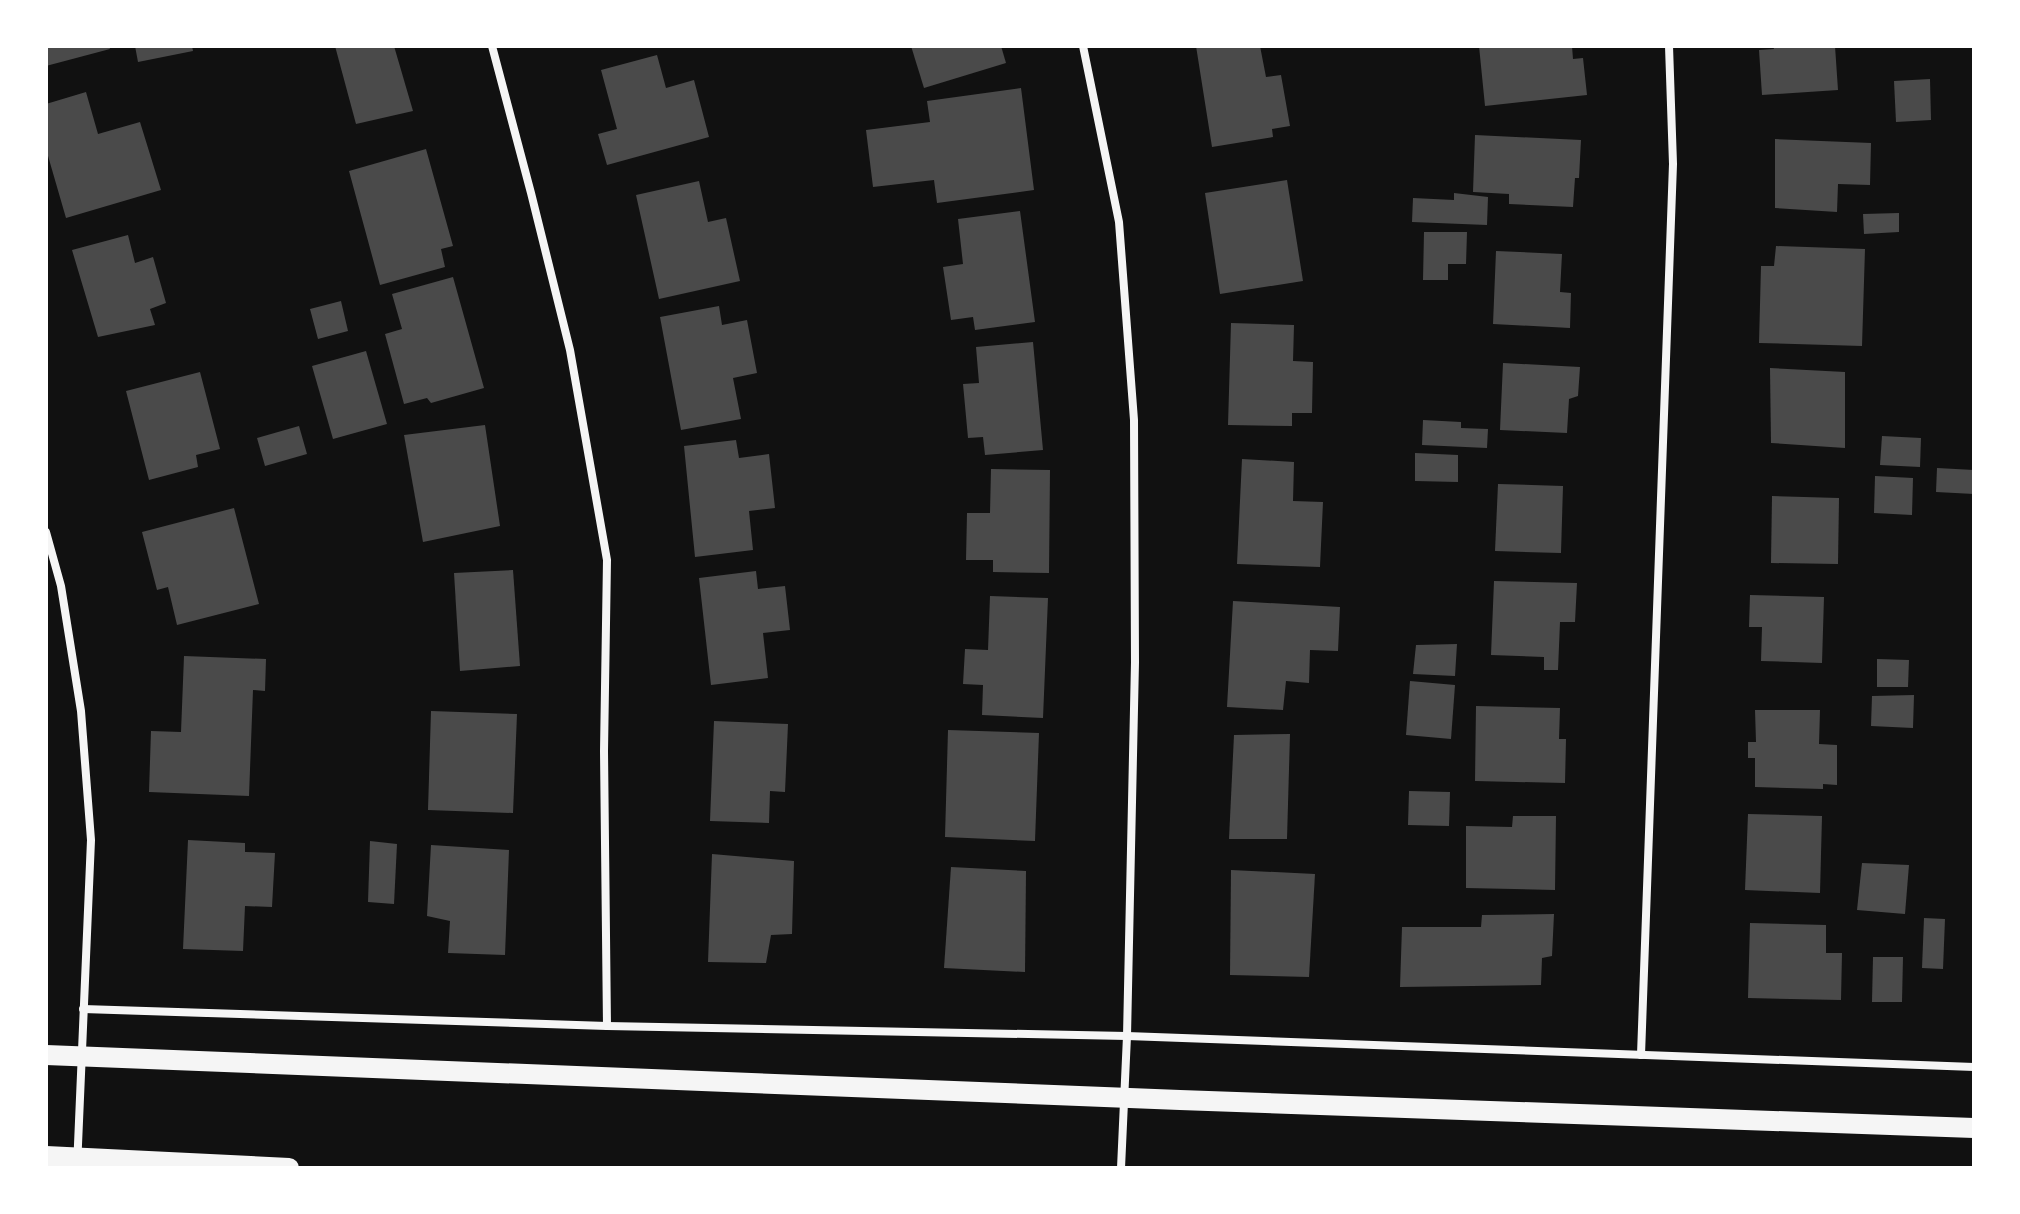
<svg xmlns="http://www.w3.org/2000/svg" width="2020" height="1214" font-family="'Open Sans',sans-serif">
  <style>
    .building { fill: #4a4a4a }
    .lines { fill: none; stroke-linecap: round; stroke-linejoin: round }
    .minor { stroke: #f5f5f5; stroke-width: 8 }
    .primary { stroke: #f5f5f5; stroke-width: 20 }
  </style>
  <rect width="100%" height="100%" fill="#111"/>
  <g class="building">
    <polygon points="46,46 109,46 110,49 46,66"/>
    <polygon points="135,46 192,46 193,51 138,62"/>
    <polygon points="335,46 394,46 413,111 356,124"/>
    <polygon points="911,46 1001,46 1006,63 924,88"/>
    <polygon points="1196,46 1260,46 1266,77 1281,75 1290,126 1272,129 1273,137 1212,147"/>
    <polygon points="1479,46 1572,46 1573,59 1583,58 1587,95 1485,106"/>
    <polygon points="1773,46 1835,46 1838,90 1762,95 1759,50 1774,49"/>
    <polygon points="657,55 666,88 694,80 709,137 607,165 598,134 617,129 601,70"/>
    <polygon points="1930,79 1931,120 1896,122 1894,81"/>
    <polygon points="1021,88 1034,190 937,203 934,180 873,187 866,130 930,122 927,101"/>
    <polygon points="86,92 98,134 140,122 161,190 66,218 46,149 46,104"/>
    <polygon points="1475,135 1581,140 1579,178 1575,178 1573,207 1509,204 1509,194 1473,192"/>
    <polygon points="1775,139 1871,143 1870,185 1838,184 1837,212 1775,208"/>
    <polygon points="426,149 453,246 441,249 445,267 380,285 349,171"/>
    <polygon points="1287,180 1303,281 1220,294 1205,193"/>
    <polygon points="699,181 708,222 726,218 740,281 659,299 636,195"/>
    <polygon points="1454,193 1488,197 1487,225 1412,222 1413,198 1454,200"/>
    <polygon points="1020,211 1035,322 975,330 973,317 951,320 943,267 963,264 958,219"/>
    <polygon points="1899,213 1899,232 1864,234 1863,214"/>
    <polygon points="1424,232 1467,232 1466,264 1448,264 1448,280 1423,280"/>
    <polygon points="128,235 135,263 153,257 166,303 150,309 155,325 98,337 72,250"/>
    <polygon points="1776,246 1865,249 1862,346 1759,343 1761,266 1774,266"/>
    <polygon points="1496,251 1562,254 1560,292 1571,293 1570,328 1493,324"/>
    <polygon points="453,277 484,388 431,403 427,398 404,404 385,334 402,329 392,294"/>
    <polygon points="341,301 348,331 318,339 310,309"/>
    <polygon points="719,306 722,325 747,320 757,373 733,378 741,419 681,430 660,317"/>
    <polygon points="1231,323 1294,325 1293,361 1313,362 1312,413 1292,413 1292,426 1228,425"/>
    <polygon points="1033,342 1043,450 985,455 983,437 968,438 963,384 979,383 976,347"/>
    <polygon points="366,351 387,424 333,439 312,366"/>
    <polygon points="1503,363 1580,367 1578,396 1569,399 1567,433 1500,430"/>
    <polygon points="1770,368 1845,372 1845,448 1771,443"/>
    <polygon points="200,372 220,449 196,455 198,467 149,480 126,391"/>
    <polygon points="1423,420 1461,422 1461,428 1488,429 1487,448 1422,445"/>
    <polygon points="485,425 500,526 423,542 404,435"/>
    <polygon points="299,426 307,454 265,466 257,438"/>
    <polygon points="1882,436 1921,438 1920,467 1880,465"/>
    <polygon points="736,440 739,458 769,454 775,508 749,511 753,550 695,557 684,446"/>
    <polygon points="1415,453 1458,455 1458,482 1415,481"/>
    <polygon points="1242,459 1294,462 1293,501 1323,502 1320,567 1237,564"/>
    <polygon points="1937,468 1974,470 1974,494 1936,492"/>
    <polygon points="991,469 1050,470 1049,573 993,572 993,560 966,560 967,513 990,513"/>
    <polygon points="1875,476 1913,478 1912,515 1874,513"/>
    <polygon points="1498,484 1563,486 1561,553 1495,551"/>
    <polygon points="1772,496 1839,498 1838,564 1771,563"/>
    <polygon points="234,508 259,604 177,625 168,587 157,590 142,532"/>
    <polygon points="513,570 520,666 460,671 454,573"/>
    <polygon points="756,571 758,589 785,586 790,630 763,633 768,678 711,685 699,578"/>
    <polygon points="1494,581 1577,583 1575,622 1560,622 1558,670 1544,670 1544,657 1491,655"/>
    <polygon points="1750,595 1824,597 1822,663 1761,661 1762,627 1749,627"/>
    <polygon points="990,596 1048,598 1043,718 982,715 983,685 963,684 965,649 988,650"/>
    <polygon points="1233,601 1340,607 1338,651 1310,650 1309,683 1286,681 1283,710 1227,707"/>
    <polygon points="1457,644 1455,676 1413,674 1416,645"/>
    <polygon points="184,656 266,659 265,691 253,690 249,796 149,792 151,731 181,732"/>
    <polygon points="1877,659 1909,660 1908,687 1877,687"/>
    <polygon points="1410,681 1455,685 1451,739 1406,735"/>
    <polygon points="1914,695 1913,728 1871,726 1872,696"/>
    <polygon points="1476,706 1560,708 1559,739 1566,739 1565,783 1475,781"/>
    <polygon points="1755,710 1820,710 1819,744 1837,745 1837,785 1823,784 1823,789 1755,787 1755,758 1748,758 1748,742 1756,742"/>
    <polygon points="431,711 517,714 513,813 428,810"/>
    <polygon points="714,721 788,724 785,792 770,791 769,823 710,821"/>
    <polygon points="948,730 1039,733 1035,841 945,837"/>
    <polygon points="1290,734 1287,839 1229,839 1234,735"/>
    <polygon points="1409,791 1450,792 1449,826 1408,825"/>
    <polygon points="1748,814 1822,816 1820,893 1745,890"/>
    <polygon points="1513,816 1556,816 1555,890 1466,888 1466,826 1512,827"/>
    <polygon points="188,840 245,843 245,852 275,853 272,907 245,906 243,951 183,949"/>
    <polygon points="370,841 397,844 394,904 368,902"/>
    <polygon points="431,845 509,850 505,955 448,953 450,921 427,916"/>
    <polygon points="712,854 794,861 792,934 771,935 766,963 708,962"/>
    <polygon points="1862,863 1909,865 1905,914 1857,910"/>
    <polygon points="951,867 1026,871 1025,972 944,968"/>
    <polygon points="1231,870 1315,874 1309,977 1230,975"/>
    <polygon points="1554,914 1552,956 1542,958 1541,985 1400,987 1402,927 1481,927 1482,915"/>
    <polygon points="1924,918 1945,919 1943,969 1922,968"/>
    <polygon points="1750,923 1826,925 1826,953 1842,953 1841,1000 1748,998"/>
    <polygon points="1873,957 1903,957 1902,1002 1872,1002"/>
  </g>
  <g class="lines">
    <g class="minor">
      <polyline points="492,46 531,193 570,350 607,560 604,751 607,1026"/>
      <polyline points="1083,46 1119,222 1134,420 1135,662 1127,1036 1121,1168"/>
      <polyline points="46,532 61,586 81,711 91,840 77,1168"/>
      <polyline points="83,1009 607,1026 1127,1036 1974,1067"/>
      <polyline points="1641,1055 1673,164 1669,46"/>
    </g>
    <g class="primary">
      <polyline points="46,1055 1180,1100 1974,1128"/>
      <polyline points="46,1156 289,1168"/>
    </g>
  </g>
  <rect width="2020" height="1214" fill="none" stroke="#ffffff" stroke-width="96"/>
</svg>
